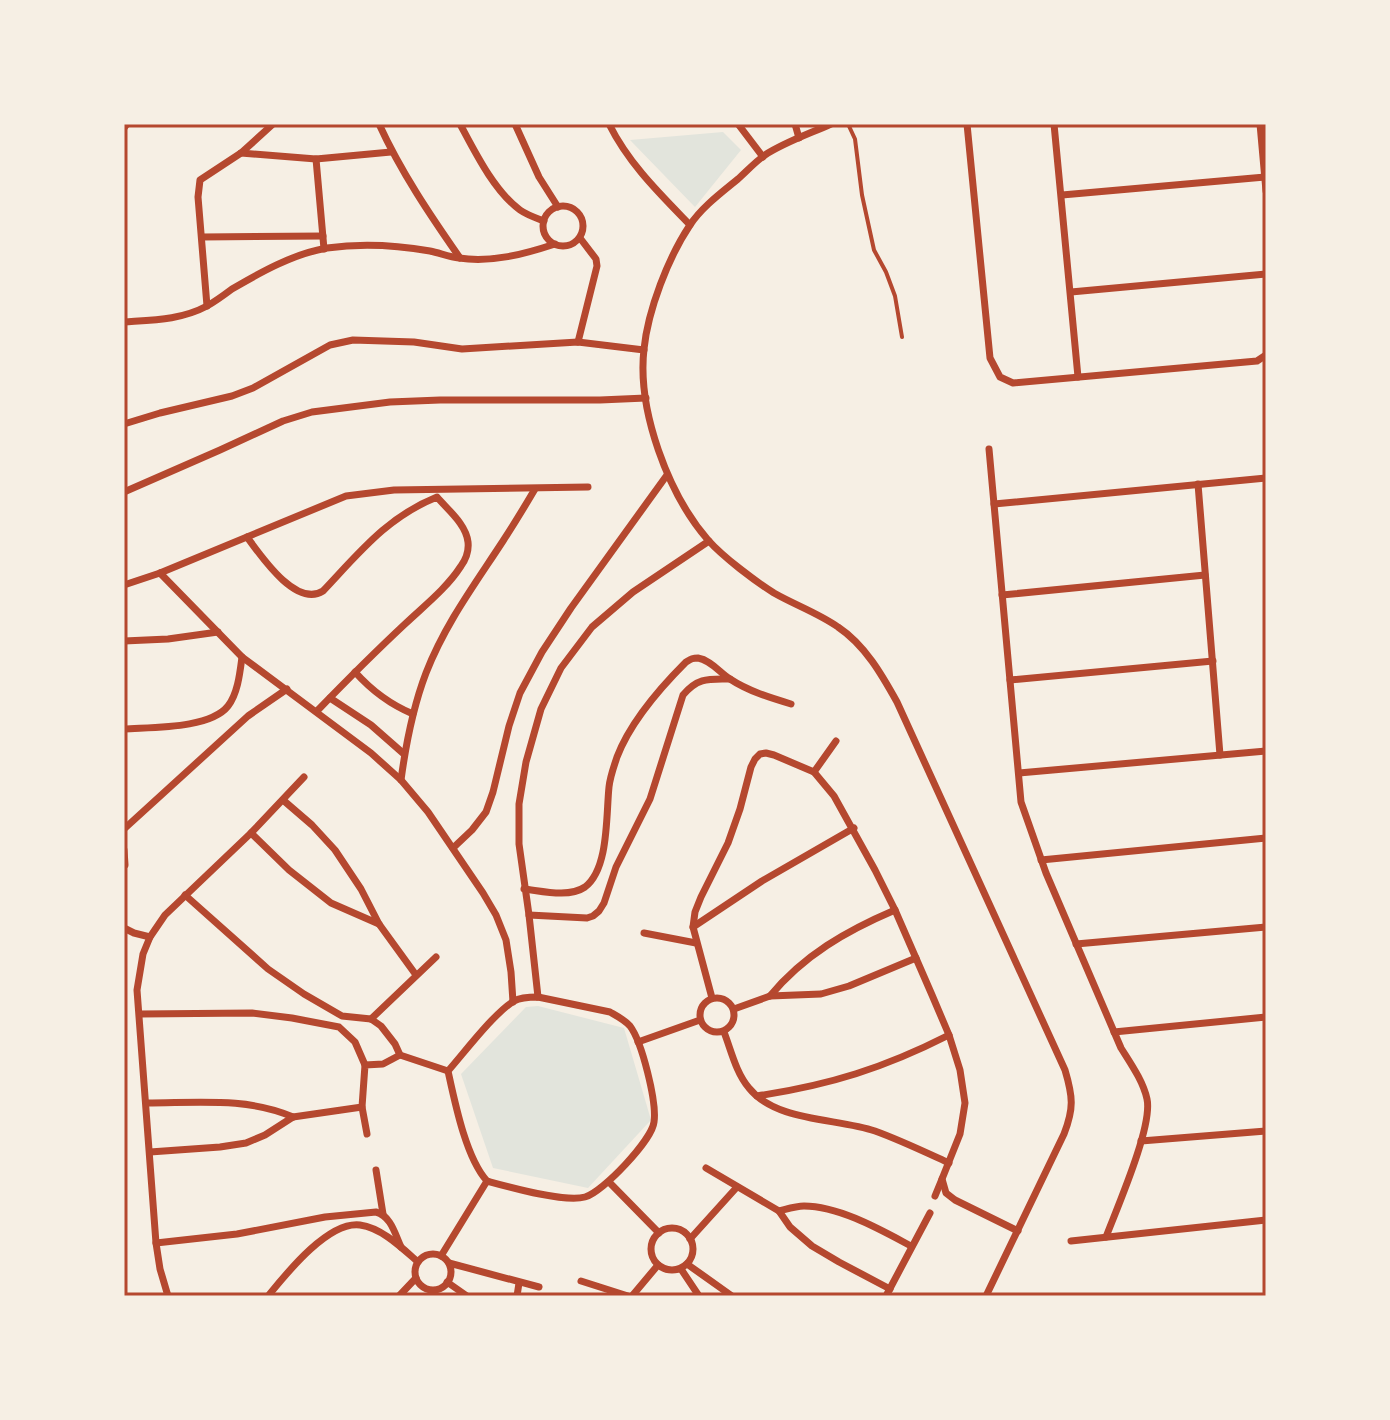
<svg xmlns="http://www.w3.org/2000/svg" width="1390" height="1420" font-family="'Asap Condensed',sans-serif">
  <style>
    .green { fill: #e2e4dc }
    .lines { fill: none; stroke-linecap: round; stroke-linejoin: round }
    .service { stroke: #b5482f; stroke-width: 4 }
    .minor { stroke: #b5482f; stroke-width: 7 }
    .neatline { fill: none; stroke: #b5482f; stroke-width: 3 }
  </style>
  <rect width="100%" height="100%" fill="#f6efe4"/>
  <g class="green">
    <polygon points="723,132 741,150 695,207 630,140"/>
    <polygon points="538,1006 624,1028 651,1120 588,1188 493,1168 461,1074 526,1007"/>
  </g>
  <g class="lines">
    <polyline class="service" points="848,124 855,139 862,195 874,250 886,272 895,296 902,337"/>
    <g class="minor">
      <path d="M 379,124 C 401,172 430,215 460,258"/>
      <path d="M 460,124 C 475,152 494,191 520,210 C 527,215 536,218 544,221"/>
      <polyline points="515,124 539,177 558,207"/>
      <path d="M 609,124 C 629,164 659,193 690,225"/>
      <polyline points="738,124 763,157"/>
      <polyline points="795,124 799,138"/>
      <path d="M 831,124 C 809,134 785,142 765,155 C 755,162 747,171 738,179 C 721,193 702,207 690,225 C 668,258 648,310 644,349 C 637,410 668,494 708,540 C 723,557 755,581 774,593 C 795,605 818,613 838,627 C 865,645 882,675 897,702 L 1065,1070 C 1073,1097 1074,1108 1064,1134 L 986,1296"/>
      <polyline points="967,124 990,358 1000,377 1013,383 1257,361 1266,355"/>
      <polyline points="1054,124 1078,377"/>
      <polyline points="1260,124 1266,191"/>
      <polyline points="124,128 127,124"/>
      <polyline points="241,153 316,159 391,152"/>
      <polyline points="316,159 324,249"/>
      <polyline points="1062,195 1265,177"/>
      <circle cx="563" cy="226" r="20"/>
      <polyline points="202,237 323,236"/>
      <polyline points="1071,292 1266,274"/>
      <polyline points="207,306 198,197 200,180 241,153 273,124"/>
      <path d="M 124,322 C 153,320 181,320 207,306 C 216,301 224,295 232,289 C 261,272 293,254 327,248 C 361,243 396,245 430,251 C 440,253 449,257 459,258 C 491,263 525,254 555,244"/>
      <polyline points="578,342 597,266 596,259 580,238"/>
      <polyline points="124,424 160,413 232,396 253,388 330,345 353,340 414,342 462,349 578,342 644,350"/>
      <path d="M 989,449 L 1021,802 L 1046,873 L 1121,1048 C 1131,1064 1143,1081 1147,1099 C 1153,1126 1117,1208 1106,1237"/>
      <polyline points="1198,484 1220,755"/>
      <polyline points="124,492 220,450 283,421 312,412 390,402 440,400 600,400 646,398"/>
      <polyline points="994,504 1266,478"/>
      <path d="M 247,537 C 261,556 296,608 323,591 C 359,553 387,517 437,497 C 448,510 466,524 468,542 C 469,551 466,559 461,566 C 447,588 424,606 405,624 C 375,652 346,681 317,711"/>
      <polyline points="160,573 242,657 371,753 401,780 428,812 483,893 496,915 506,940 511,972 513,1002"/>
      <polyline points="124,585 160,573 346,496 394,490 588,487"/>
      <polyline points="1002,595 1205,575"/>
      <polyline points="124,641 168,639 218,632"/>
      <path d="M 355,672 C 372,691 389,704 413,714"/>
      <polyline points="1010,680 1213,661"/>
      <polyline points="330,698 371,725 404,754"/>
      <path d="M 124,729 C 151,727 210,729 228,706 C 238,693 240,672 242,657"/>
      <polyline points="814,772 836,741"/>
      <polyline points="1019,773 1266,751"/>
      <path d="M 401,780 C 406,743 413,707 426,673 C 445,624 475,584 503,541 C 514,524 525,506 535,489"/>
      <polyline points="283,800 312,825 335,850 361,889 379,924 416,975"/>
      <polyline points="124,829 248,716 287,689"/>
      <polyline points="251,833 289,870 331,903 379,924"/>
      <polyline points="453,848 472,830 486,812 493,792 509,726 520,693 542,652 571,608 667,475"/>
      <polyline points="124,850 125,865"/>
      <polyline points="1041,860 1266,838"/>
      <path d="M 524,889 C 542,891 569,898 585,887 C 609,869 606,815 609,787 C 610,777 614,766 617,757 C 630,723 660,688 686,662 C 691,659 692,658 698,658 C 711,660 720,673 730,679 C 748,691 771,698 791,704"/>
      <polyline points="185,895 268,969 304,994 342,1016 371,1019 381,1026 395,1044 400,1055 448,1071"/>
      <path d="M 529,915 L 587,918 L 593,916 L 599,911 L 604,903 L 616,867 L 650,799 L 683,695 C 698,677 709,679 730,679"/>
      <polyline points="693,927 695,912 701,897 728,843 740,809 751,767 755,759 760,754 766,753 774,755 814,772 834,796 875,870 895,910 932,995 949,1035 960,1070 965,1103 960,1134 942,1179 946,1193 955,1200 1018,1231"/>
      <polyline points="124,928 134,933 150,937"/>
      <polyline points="644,933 696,943"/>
      <polyline points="1076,944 1266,927"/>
      <path d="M 770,996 C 804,955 846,931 895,910"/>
      <path d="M 538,997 L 610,1012 C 617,1016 625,1020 630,1026 C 642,1042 657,1102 654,1122 C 652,1140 603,1192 585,1197 C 565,1203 509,1187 487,1181 C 466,1158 455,1103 448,1071 C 464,1053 494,1013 514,1001 C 521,997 530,997 538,997 Z"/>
      <polyline points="538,997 529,915 519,844 519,804 526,762 541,709 561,668 592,627 633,592 709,541"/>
      <circle cx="717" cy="1015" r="17"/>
      <polyline points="712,998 693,927 762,881 854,828"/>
      <polyline points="734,1009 770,996 821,994 849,986 916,958"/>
      <polyline points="140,1014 252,1013 292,1018 339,1027 355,1042 365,1065"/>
      <polyline points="371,1019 436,957"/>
      <path d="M 724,1032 C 731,1050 736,1073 749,1088 C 776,1122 837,1118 875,1131 C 900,1140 925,1152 949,1163"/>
      <polyline points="1114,1032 1266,1017"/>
      <polyline points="638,1042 700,1020"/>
      <path d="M 757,1096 C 830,1085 884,1068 949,1035"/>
      <path d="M 147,1103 C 196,1103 248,1097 293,1117"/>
      <polyline points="362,1107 367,1134"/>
      <polyline points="1141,1141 1266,1131"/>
      <polyline points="150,1152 220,1147 246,1143 265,1135 293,1117 362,1107 365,1065 383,1064 400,1055"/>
      <polyline points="706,1168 779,1211 790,1227 812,1246 839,1262 890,1289"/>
      <polyline points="376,1170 383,1214"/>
      <polyline points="609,1182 659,1233"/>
      <polyline points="935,1196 942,1179"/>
      <path d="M 779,1211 C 787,1209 796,1206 804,1206 C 839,1206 881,1230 911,1246"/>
      <circle cx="672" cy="1249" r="21"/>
      <polyline points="690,1239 737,1187"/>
      <polyline points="1071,1241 1266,1220"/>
      <path d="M 156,1243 L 237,1234 L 325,1217 L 376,1212 C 391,1216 395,1234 401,1247"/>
      <circle cx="433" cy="1272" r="18"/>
      <polyline points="441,1256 487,1181"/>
      <polyline points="449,1263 539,1287"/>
      <polyline points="687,1264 732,1296"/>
      <polyline points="681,1269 699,1296"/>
      <polyline points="581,1281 628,1296"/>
      <polyline points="447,1282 467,1296"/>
      <polyline points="168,1296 160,1269 156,1243 137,990 143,954 150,937 165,915 251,833 304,777"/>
      <path d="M 268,1296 C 286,1274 328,1221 360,1225 C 382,1228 402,1248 418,1262"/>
      <polyline points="399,1296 416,1278"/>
      <polyline points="517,1296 519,1283"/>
      <polyline points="632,1296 658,1265"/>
      <polyline points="886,1296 930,1213"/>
    </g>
  </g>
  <rect width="1390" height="1420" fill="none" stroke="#f6efe4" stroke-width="252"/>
  <rect x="126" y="126" width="1138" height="1168" class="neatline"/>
</svg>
